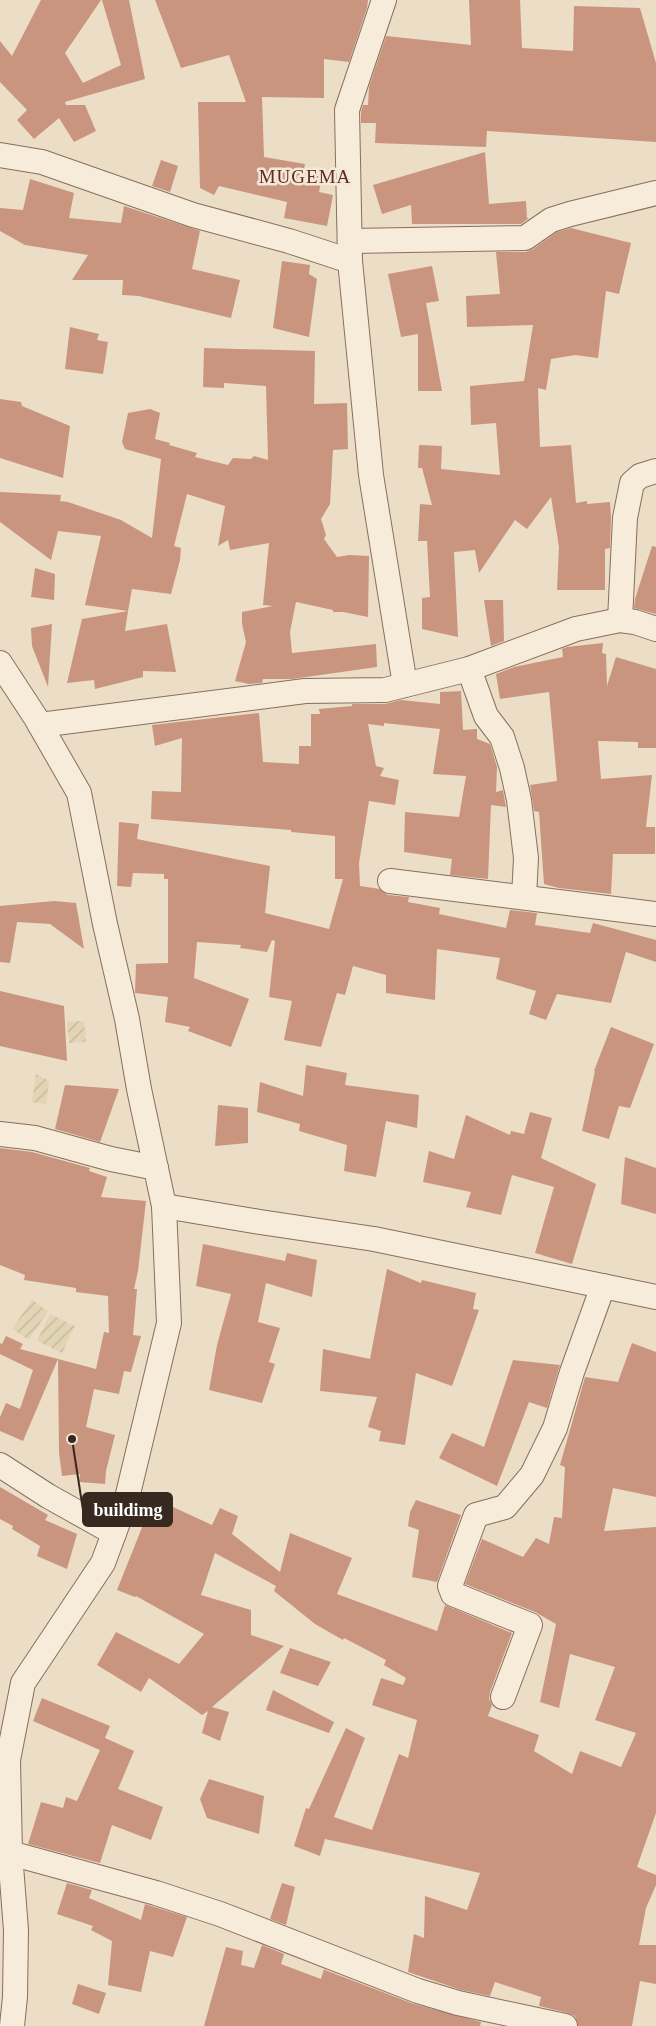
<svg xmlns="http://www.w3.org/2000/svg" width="656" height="2026" font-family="'Times New Roman',serif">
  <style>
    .farmland { fill: url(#farmland-furrows) }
    .building { fill: #c9957f }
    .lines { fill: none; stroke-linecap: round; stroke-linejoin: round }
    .minor-casing { stroke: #876f5d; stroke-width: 26 }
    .minor { stroke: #f7ebda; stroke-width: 24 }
    .labels { text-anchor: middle; stroke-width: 5; stroke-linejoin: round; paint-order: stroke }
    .quarter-label { font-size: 19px; letter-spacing: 1px; fill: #632822; stroke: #f4e8d7 }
    .leader { fill: none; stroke: #382920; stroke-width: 2 }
    .callout-dot { fill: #382920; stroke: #f4e8d7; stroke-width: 2 }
    .callout { fill: #382920; stroke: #382920; stroke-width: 2 }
    .callout-label { font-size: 18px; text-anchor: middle; font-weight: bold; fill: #fff }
  </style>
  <defs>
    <pattern id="farmland-furrows" width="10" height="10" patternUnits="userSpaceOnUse" patternTransform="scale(1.25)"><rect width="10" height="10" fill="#e2d5b5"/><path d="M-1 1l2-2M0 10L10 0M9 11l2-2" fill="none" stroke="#c3b79b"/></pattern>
  </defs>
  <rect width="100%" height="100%" fill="#ecddc7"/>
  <g class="farmland">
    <polygon points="84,1021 86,1042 69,1043 67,1022"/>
    <polygon points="36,1074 49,1081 46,1104 32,1102"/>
    <polygon points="32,1300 48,1311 29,1340 12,1329"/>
    <polygon points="50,1314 75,1326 62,1353 37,1341"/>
  </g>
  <g class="building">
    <polygon points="41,0 101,0 65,53 83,83 121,65 102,0 129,0 145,79 65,102 66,105 85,105 96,131 74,142 59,118 34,139 17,120 27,110 0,82 0,41 12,56"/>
    <polygon points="155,0 368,0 367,8 349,62 324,59 324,98 262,97 264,157 305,164 303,173 322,177 319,192 333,195 327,226 284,218 287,202 219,186 214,195 200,188 198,102 246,102 229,55 181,68"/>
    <polygon points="469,0 520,0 522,48 573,51 574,6 640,8 656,63 656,142 487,131 486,147 375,143 376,123 361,123 361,112 363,105 368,105 369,87 386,36 471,45"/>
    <polygon points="485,152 489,204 526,201 527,218 529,218 521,224 412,224 411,205 382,214 373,185"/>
    <polygon points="161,160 178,166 170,192 152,186"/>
    <polygon points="30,179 74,193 69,218 121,223 124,206 200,231 192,269 240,280 231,318 139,296 122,295 123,280 72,280 88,255 25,245 0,231 0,208 23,210"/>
    <polygon points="571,228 631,243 619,294 606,291 598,358 575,355 551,359 546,390 538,388 540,447 571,445 576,503 587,501 587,504 610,502 611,517 610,548 605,549 605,590 557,590 559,547 551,497 527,529 515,520 479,573 475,550 454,552 458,637 422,629 422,598 430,597 427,541 418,541 420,504 432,505 422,468 418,468 419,445 442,446 441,469 500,475 496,423 471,425 470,386 524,381 533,325 467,327 466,296 500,294 496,252 526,252 533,249 557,232"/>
    <polygon points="282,261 310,265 309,274 317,279 309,337 273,328"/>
    <polygon points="432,266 439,301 426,303 442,391 418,391 418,334 401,337 388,274"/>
    <polygon points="70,327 99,334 97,340 108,342 103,374 65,369"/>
    <polygon points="204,348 315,351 314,404 347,403 348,449 333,450 330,504 321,519 326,535 324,539 337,557 349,555 369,556 368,617 343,612 333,612 333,610 296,602 290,632 292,653 376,644 377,667 292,679 263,679 262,683 249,684 235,681 246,642 242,624 242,612 273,606 263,605 269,543 230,550 228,540 218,546 225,506 187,494 174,546 181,548 180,560 171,594 132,589 128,611 85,605 101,536 58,531 51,560 0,522 0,492 61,495 60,501 68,502 121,520 152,538 161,459 125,449 122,442 128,413 150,409 160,413 155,439 170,443 169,445 197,453 195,457 228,465 233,458 251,459 254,456 268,460 266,386 224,383 224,388 203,387"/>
    <polygon points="0,399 21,402 22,406 70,426 63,478 0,458"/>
    <polygon points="652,546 656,547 656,614 634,608 635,599"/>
    <polygon points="35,568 55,574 54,600 31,597"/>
    <polygon points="484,600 503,600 504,641 491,646"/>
    <polygon points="128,611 125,631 167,624 176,672 143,671 143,677 95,689 94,680 67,683 82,619"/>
    <polygon points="52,624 48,687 32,646 31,628"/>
    <polygon points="603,643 602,653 606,654 607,686 616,657 656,669 656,748 638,748 638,742 598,741 601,779 652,775 646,827 655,827 655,854 613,854 611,894 559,888 544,884 539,812 534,811 530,785 557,781 549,692 500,699 496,674 514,667 563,657 562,649 567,647"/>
    <polygon points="461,691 463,730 477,729 477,739 490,744 497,767 496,792 503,790 505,802 506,807 491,805 488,879 450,875 452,859 404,852 405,812 459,817 466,776 433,774 440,729 384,723 384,726 368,724 376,766 384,768 380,776 399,780 395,805 369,801 359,863 360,886 380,889 388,895 409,897 408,902 440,908 439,914 506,928 510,910 537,913 535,925 590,933 593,923 656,940 656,962 626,952 611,1003 557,994 546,1020 529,1014 536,991 496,979 500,958 437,949 435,1000 386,993 386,975 353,966 345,995 337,993 321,1047 284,1040 292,1001 269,997 275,941 272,940 267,952 240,948 241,945 197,942 194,978 249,999 231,1047 188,1031 190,1027 165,1022 168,997 135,993 136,964 168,963 168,879 164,879 164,874 133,873 131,887 117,886 119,822 139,824 137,839 270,866 265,913 329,929 343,879 335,879 335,836 291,832 291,830 151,819 152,791 181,792 182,738 155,746 152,725 259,713 263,762 299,764 299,746 311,746 311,714 320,714 319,709 352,706 352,704 385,704 401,700 440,704 440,692"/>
    <polygon points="54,901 76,903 84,949 50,924 17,922 10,963 0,962 0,906"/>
    <polygon points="0,991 64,1006 67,1061 0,1046"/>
    <polygon points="611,1027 654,1044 630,1108 619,1106 609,1139 582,1131 595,1071 594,1071"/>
    <polygon points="306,1065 347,1073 345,1085 419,1095 417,1128 386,1121 376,1177 344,1171 347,1145 299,1131 300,1124 257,1112 260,1082 303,1096"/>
    <polygon points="65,1085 119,1089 100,1142 55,1129"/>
    <polygon points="218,1105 248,1108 248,1143 215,1146"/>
    <polygon points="530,1112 552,1118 541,1158 596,1184 572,1264 535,1253 554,1187 512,1175 501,1215 466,1207 471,1192 423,1182 429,1151 454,1159 466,1115 510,1135 511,1131 524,1134"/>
    <polygon points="0,1148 32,1152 90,1168 89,1171 107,1177 101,1197 146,1201 138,1271 134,1289 137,1289 133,1335 141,1336 131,1372 124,1371 119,1394 94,1389 86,1427 115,1435 106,1471 105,1484 79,1482 80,1474 62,1476 59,1453 58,1359 23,1441 0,1431 0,1417 6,1403 20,1409 33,1370 0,1354 0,1343 2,1344 6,1336 23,1344 20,1349 96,1369 104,1332 109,1333 108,1296 76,1292 76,1288 24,1280 25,1275 0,1265"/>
    <polygon points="625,1157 656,1168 656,1214 621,1204"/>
    <polygon points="203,1244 285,1261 287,1253 317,1260 312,1297 266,1283 258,1322 280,1328 269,1362 275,1364 262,1403 209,1390 217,1345 231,1294 196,1286"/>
    <polygon points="387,1269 421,1283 422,1280 476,1293 473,1309 479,1310 452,1386 416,1373 405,1445 379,1441 381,1431 368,1427 377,1397 320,1391 323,1349 370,1359"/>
    <polygon points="632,1343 656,1352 656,1497 613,1488 604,1531 656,1527 656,1813 637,1867 656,1875 656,1885 646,1908 639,1945 656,1945 656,1984 640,1981 632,2026 578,2026 575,2016 568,2013 539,2006 541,1997 495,1982 490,1996 461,1990 408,1972 414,1934 424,1938 425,1896 467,1910 480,1873 325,1839 320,1856 294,1846 306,1808 309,1809 346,1728 365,1738 334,1817 372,1830 399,1754 408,1758 417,1720 372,1705 381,1678 403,1685 406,1678 384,1665 386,1660 344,1638 343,1640 315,1624 274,1591 276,1586 215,1553 201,1595 251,1610 251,1635 284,1646 212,1707 229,1712 220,1741 202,1733 208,1711 202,1715 149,1678 141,1692 97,1665 116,1632 179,1664 204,1634 136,1596 135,1597 117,1590 145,1520 160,1501 212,1525 220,1508 238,1516 232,1534 280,1572 290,1533 352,1558 337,1594 437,1631 445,1605 512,1633 490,1692 489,1699 492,1705 488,1716 539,1735 534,1751 572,1774 580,1751 621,1767 636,1733 595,1720 615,1667 570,1654 559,1708 540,1702 556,1624 535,1612 465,1584 482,1539 523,1557 536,1538 549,1544 554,1517 562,1518 565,1467 560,1465 585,1377 618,1382"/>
    <polygon points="513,1360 560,1365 547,1408 529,1402 497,1486 439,1458 452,1433 484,1447"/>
    <polygon points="0,1487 48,1515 45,1520 77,1534 67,1569 37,1556 40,1546 12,1529 13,1526 0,1519"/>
    <polygon points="416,1500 461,1515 437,1582 412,1577 419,1530 408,1526 410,1512"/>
    <polygon points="290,1648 331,1662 318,1686 280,1673"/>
    <polygon points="273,1690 334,1722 329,1733 266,1710"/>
    <polygon points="42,1698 110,1726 105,1738 134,1751 118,1789 163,1807 151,1840 112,1825 100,1863 28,1844 41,1802 63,1808 66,1797 77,1801 100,1750 33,1721"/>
    <polygon points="209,1779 264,1796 259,1834 207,1818 200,1799"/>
    <polygon points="67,1883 92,1890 89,1898 141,1920 145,1904 187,1917 173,1957 150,1951 141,1992 108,1985 112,1941 91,1930 93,1926 57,1914"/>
    <polygon points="282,1883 295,1887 286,1925 270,1919"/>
    <polygon points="262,1945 284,1954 281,1964 321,1979 324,1969 325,1970 414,2004 481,2022 480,2026 204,2026 226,1947 243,1951 241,1965 254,1968"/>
    <polygon points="78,1984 106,1993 99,2014 72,2004"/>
  </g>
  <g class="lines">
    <defs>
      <g id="minor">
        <polyline points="384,0 347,110 350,261 371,475 405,685"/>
        <polyline points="0,155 42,162 193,215 289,241 350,261"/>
        <polyline points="350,241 525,238 551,220 570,214 656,193"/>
        <polyline points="620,620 625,518 632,483 640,476 656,471"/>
        <polyline points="0,663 36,718 79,793 105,924 127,1019 139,1089 164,1206 169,1323 127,1498 103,1563 23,1683 8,1760 10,1853 16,1930 15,1997 12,2026"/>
        <polyline points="469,669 486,716 502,737 512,768 519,800 526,858 524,897"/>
        <polyline points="40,725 305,691 385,690 469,669 576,629 620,620 635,622 656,629"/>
        <polyline points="390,881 656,914"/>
        <polyline points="0,1134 35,1138 111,1159 156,1168"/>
        <polyline points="164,1206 260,1222 374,1239 656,1297"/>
        <polyline points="0,1465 48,1496 114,1533"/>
        <polyline points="503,1697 530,1625 453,1594 450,1586 476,1515 505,1507 532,1475 555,1428 572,1372 603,1286"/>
        <polyline points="10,1853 156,1893 220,1914 418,1991 458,2003 565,2026"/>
      </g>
    </defs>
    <use href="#minor" class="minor-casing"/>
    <use href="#minor" class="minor"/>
  </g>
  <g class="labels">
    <g class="quarter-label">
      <text x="305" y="183">MUGEMA</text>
    </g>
  </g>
  <path class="leader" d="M72 1439L83 1510"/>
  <circle class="callout-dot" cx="72" cy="1439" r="5"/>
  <rect class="callout" x="83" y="1493" width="89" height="33" rx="5"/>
  <g class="callout-label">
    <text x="128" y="1516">buildimg</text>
  </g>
</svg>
